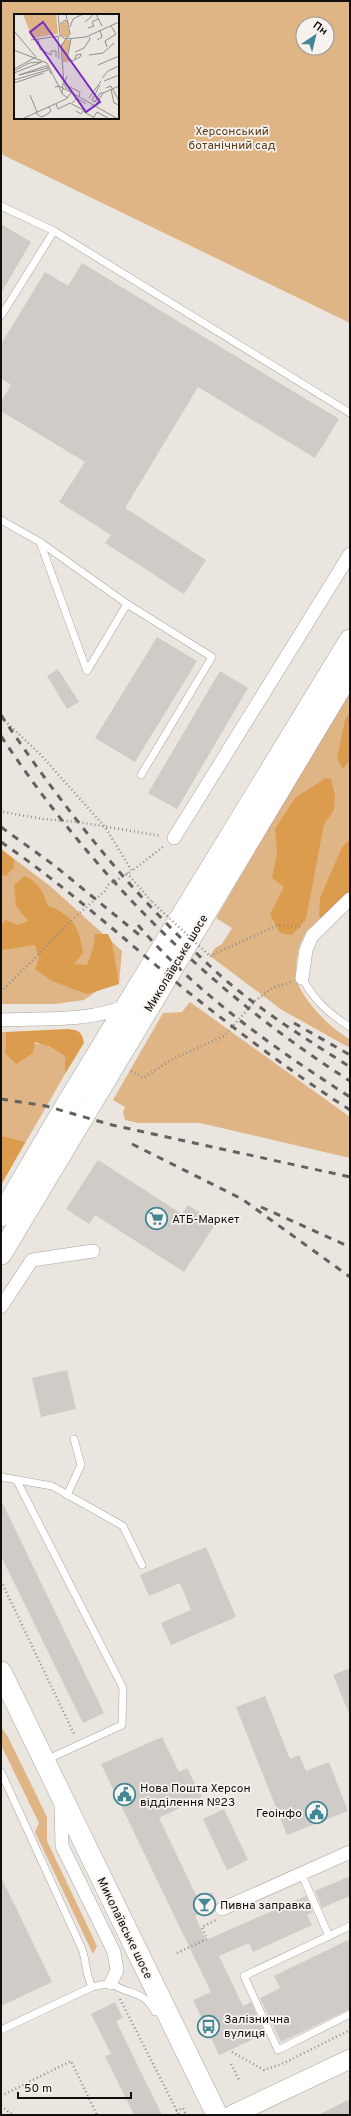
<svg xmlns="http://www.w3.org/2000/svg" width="351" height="2116" font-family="Overpass,sans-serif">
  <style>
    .green { fill: #dfb586; fill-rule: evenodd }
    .forest { fill: #db9c4d }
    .building { fill: #d0cbc6 }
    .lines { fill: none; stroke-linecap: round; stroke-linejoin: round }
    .lane-casing { stroke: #a9a49f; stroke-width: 8 }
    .street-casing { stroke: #a9a49f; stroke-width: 14 }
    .secondary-casing { stroke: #a9a49f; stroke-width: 20 }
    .primary-casing { stroke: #a9a49f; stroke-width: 22 }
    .path { stroke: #928e8a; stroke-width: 2.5; stroke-dasharray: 1 3; stroke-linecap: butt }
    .lane { stroke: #fff; stroke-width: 7 }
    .street { stroke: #fff; stroke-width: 13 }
    .secondary { stroke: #fff; stroke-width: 19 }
    .primary { stroke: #fff; stroke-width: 21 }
    .rail { stroke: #64615e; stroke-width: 3; stroke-dasharray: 7 7; stroke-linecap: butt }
    .path-bridge { stroke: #928e8a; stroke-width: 2.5; stroke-dasharray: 1 3; stroke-linecap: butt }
    .labels { text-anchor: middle; stroke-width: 3.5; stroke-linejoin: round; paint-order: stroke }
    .park-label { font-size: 12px; fill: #593e1d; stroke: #f7f2ed }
    .street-label { font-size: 12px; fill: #110f0d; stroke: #f7f2ed }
    .poi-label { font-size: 12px; fill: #110f0d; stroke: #f7f2ed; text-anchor: start }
    .inset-road { fill: none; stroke: #938f8b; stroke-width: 1 }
    .view { fill: #7b2cbf; fill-opacity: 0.15; stroke: #7b2cbf; stroke-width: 2 }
    .inset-edge { fill: none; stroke: #110f0d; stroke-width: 2 }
  </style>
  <rect width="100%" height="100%" fill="#eae5df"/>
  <g class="green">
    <path d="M 1,1 L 350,1 L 350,323 L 1,154 ZM 15,15 L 118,15 L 118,118 L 15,118 ZM 303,24 L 327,24 L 327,48 L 303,48 Z"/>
    <path d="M 350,690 L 350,894 C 342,902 334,911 326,918 C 321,923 313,925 308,930 C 297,943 293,971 299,986 C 307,1004 333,1031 350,1039 L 350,1048 L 282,1010 L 210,956 L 215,948 L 222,944 L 232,928 L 216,918 Z"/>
    <polygon points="1,849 50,886 122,951 119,984 97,991 84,1000 55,1004 1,1004"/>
    <polygon points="190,1002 350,1117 350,1158 200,1123 138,1123 125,1120 123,1112 125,1107 113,1100 163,1013 182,1012"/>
    <path d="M 1,1032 L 6,1032 L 5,1053 C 35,1042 36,1038 65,1056 L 65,1074 L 1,1185 Z"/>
    <polygon points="1,1727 8,1737 47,1817 47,1841 97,1946 93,1954 35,1832 39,1823 1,1745"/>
  </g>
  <g class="forest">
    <polygon points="350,712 350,760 343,769 337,758 345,720"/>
    <polygon points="326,778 331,779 335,796 334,810 324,824 306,919 292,935 280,933 270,914 284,887 272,878 277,853 275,829 295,798"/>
    <polygon points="350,839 350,894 326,918 319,917 320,898 342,847"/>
    <polygon points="1,849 14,859 14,867 6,876 1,874"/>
    <path d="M 25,876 C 39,882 43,892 48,906 C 72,914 80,929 83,953 L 74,964 L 87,965 L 93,949 L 95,934 L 108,934 L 112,942 L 119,984 L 87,994 L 52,981 L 35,969 L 39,958 L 35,945 L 2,950 L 1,925 L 6,920 L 18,925 L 28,921 L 16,906 L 14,885 Z"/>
    <path d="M 68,1029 C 79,1030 82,1032 84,1043 L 65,1074 L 65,1056 L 50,1047 L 35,1042 L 33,1053 L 16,1064 L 5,1053 L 6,1032 Z"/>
    <polygon points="1,1136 25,1142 1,1185"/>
  </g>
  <g class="building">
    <polygon points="1,224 31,242 1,293"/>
    <polygon points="82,263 339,419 315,458 198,387 125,508 206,560 184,594 105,543 111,535 59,502 85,462 1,411 1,402 11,385 1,378 1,344 45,272 68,286"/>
    <polygon points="157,637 197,661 135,762 95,738"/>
    <polygon points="58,669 79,702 67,709 47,676"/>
    <polygon points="220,671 248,688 177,809 148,793"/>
    <polygon points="98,1160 182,1214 188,1205 216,1223 184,1272 95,1215 89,1224 66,1209"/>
    <polygon points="67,1370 76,1409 41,1417 32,1378"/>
    <polygon points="1,1500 104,1713 83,1723 1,1556"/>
    <polygon points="206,1547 236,1617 171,1645 161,1623 191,1610 180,1583 149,1596 140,1575"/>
    <polygon points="350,1668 350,1716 333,1675"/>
    <polygon points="265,1696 290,1759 299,1755 306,1771 329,1762 348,1811 287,1835 236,1707"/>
    <polygon points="162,1737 179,1772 187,1768 202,1797 159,1818 198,1899 212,1892 217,1903 214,1907 195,1916 206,1940 306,1896 313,1912 307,1915 312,1925 253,1952 249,1943 219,1956 243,2006 251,2002 265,2034 219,2055 193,2000 211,1992 101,1764"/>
    <polygon points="224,1809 248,1860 227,1870 203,1819"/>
    <polygon points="350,1876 350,1896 322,1908 315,1891"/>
    <polygon points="1,1877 52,1982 1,2006"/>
    <polygon points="350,1939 350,2009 281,2042 260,1998 280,1988 274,1976"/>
    <polygon points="115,2002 123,2018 116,2021 162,2115 134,2115 105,2056 111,2054 91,2014"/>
    <polygon points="350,2099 350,2115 318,2115"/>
  </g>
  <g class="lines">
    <defs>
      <g id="lane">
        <polyline points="1,206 54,231 350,413"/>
        <polyline points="1,316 54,231"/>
        <polyline points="1,520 40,542 87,671 127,604 212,657 141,775"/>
        <polyline points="40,542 127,604"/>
        <path d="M 302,978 C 315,1001 328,1013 350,1027"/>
        <polyline points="1,1477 52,1486 123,1526 142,1565"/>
        <polyline points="17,1481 123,1688 122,1725 46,1760"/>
        <polyline points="67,1495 81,1465 74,1439"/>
        <path d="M 1,1772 L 82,1949 C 87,1964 85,1972 92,1987"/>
        <polyline points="301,1873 329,1936"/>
        <polyline points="350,1926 244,1976 278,2050 350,2014"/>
        <path d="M 1,2030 L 92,1987 L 111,1983 C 128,1996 144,1989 155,2012"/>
      </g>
      <g id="street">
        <polyline points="174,838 350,554"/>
        <polyline points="302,978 306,950 312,936 350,899"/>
        <path d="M 1,1020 C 39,1018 91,1022 125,1006"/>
        <polyline points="1,1307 32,1260 93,1251"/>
        <polyline points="61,1803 62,1846 114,1952 117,1970 111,1983"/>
        <polyline points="222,1909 350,1852"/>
      </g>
      <polyline id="secondary" points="232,2115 350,2059"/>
      <g id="primary">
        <polyline points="1,1216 68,1102 350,640"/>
        <polyline points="1,1254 350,672"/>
        <polyline points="1,1672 217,2115"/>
      </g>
    </defs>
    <use href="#lane" class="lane-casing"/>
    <use href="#street" class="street-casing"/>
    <use href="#secondary" class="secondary-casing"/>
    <use href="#primary" class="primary-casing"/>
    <g class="path">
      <polyline points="1,719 5,721 40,754 105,827 132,871 164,846"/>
      <polyline points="1,809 3,812 43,819 78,822 161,836"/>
      <polyline points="127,873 152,902"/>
      <polyline points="210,956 278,925 303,927"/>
      <polyline points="1,992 75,917 105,891 108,885 132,871"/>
      <polyline points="131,1071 143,1078 173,1059 224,1036 255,1001 272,988 291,982"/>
      <polyline points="1,1581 75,1736"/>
      <polyline points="177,1953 207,1939 202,1927 216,1920"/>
      <polyline points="120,1999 179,2115"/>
      <polyline points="232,2052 264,2070 284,2063 350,2030"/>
      <polyline points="231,2064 240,2082"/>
      <polyline points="1,2096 71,2061 97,2115"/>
      <polyline points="1,2106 13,2115"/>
      <polyline points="176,2111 183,2108 186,2115"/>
    </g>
    <use href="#lane" class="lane"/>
    <use href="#street" class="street"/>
    <use href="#secondary" class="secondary"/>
    <use href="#primary" class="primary"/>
    <g class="rail">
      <path d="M 1,715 C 61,805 130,892 210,966 C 250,1004 303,1037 350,1067"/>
      <path d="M 1,736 C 93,875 209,991 350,1081"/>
      <polyline points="1,827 55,866 143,938"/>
      <path d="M 1,842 C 67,887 126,941 188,992 C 240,1033 294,1074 350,1110"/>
      <path d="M 138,925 C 197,994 274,1048 350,1097"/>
      <polyline points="294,1023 350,1055"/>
      <polyline points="1,1099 46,1106 112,1125 350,1177"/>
      <polyline points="132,1144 242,1199 350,1277"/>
      <polyline points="261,1207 350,1247"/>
    </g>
    <polyline class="path-bridge" points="152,902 210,956"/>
  </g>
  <defs>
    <symbol id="supermarket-ring" viewBox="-11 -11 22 22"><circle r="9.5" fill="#f7f2ed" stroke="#428794" stroke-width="1.5"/><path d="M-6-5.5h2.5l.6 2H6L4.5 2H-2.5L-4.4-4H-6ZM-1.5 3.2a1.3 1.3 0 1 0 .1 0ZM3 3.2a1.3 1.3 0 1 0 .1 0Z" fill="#428794"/></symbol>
    <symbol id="civic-ring" viewBox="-11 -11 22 22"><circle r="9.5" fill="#f7f2ed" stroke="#428794" stroke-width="1.5"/><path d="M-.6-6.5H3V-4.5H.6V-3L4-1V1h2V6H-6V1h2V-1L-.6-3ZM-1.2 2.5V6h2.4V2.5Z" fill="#428794"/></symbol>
    <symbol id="bar-ring" viewBox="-11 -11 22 22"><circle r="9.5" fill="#f7f2ed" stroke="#428794" stroke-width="1.5"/><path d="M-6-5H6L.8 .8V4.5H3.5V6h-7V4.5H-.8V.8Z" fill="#428794"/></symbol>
    <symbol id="bus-ring" viewBox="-11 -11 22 22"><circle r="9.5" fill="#f7f2ed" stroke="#428794" stroke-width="1.5"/><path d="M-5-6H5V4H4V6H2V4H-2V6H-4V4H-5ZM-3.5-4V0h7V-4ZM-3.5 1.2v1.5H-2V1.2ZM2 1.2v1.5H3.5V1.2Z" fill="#428794"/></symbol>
  </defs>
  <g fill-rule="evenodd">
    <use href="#supermarket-ring" x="144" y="1206" width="25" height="25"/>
    <use href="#civic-ring" x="112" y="1782" width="25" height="25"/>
    <use href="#civic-ring" x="304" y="1800" width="25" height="25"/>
    <use href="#bar-ring" x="192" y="1892" width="25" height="25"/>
    <use href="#bus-ring" x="196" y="2014" width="25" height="25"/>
  </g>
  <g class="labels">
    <g class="park-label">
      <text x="232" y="135">Херсонський<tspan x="232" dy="14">ботанічний сад</tspan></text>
    </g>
    <g class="street-label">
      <text transform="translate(176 963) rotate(-59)" y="4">Миколаївське шосе</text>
      <text transform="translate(125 1928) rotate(64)" y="4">Миколаївське шосе</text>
    </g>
    <g class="poi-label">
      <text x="172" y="1223">АТБ-Маркет</text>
      <text x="140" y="1792">Нова Пошта Херсон<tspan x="140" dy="14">відділення №23</tspan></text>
      <text x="302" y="1817" text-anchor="end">Геоінфо</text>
      <text x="220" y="1909">Пивна заправка</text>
      <text x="224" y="2023">Залізнична<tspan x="224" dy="14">вулиця</tspan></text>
    </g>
  </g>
  <g transform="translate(14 14)">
    <rect width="105" height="105" fill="#eae5df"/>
    <path d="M 9,0 L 42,0 L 44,20 L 18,24 ZM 52,7 L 56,19 L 53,24 L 47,22 L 46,10 ZM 51,26 L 57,26 L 53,46 L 58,48 L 49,48 L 47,31 Z" fill="#dfb586"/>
    <path class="inset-road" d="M 44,0 L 46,21 L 51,25 L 72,23 L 105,8M 52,0 L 56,20 L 47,32 L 50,70 L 54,77M 82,0 L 88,12M 71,8 L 80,0M 46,10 L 51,6 L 55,10M 56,13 L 59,5 L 69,0M 74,14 L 80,12 L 78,8 L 84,5M 0,17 L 22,43M 44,23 L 45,45M 24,25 L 26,35 L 37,41 L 37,37 L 42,37 L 42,43M 57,25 L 53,45 L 58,47 L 66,43 L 67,40 L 62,41 L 61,45M 17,26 L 46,22M 83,26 L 88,23 L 86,16M 93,33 L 91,27 L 102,20 L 97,12M 0,36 L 33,49 L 48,79M 61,38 L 70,34 L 76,25 L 75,23M 75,41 L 89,39 L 100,29M 84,51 L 105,42M 34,54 L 5,61 L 32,52 L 33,52 L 37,60M 0,55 L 22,43M 0,57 L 15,49 L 27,48M 0,59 L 28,48M 53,62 L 51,68 L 55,74M 88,64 L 94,57 L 105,52M 0,66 L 34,56M 90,67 L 105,61M 0,69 L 30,59M 49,69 L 48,80 L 54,84M 86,71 L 78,86 L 81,88 L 86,79 L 89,79M 41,73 L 45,72 L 52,76M 56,73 L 66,78 L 65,83M 92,74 L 97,72 L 105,87M 97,75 L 100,89 L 105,91M 53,76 L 104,105M 16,81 L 23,98M 75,84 L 87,67M 58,89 L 63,84 L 72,90M 42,90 L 44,95 L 56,89 L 69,96M 81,92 L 89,79 L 105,72M 62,97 L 67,100 L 69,97 L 82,105M 22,99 L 27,103 L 32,101 L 37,97 L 35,93M 80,103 L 83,98 L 94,104M 8,105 L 52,85 L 57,79"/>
    <path class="view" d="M 29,8 L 86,88 L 72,98 L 16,18 Z"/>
    <rect width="105" height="105" class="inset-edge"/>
  </g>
  <rect width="351" height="2116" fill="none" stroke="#110f0d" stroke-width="4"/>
  <g transform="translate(315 36) rotate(35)"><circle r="19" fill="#f7f2ed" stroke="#9b9793"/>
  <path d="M0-3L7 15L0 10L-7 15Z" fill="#428794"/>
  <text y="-6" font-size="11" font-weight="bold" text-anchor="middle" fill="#110f0d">Пн</text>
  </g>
  <path d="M18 2092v6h113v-6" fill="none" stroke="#110f0d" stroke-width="2"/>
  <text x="24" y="2092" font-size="12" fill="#110f0d" stroke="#f7f2ed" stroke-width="3" paint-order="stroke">50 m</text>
</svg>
